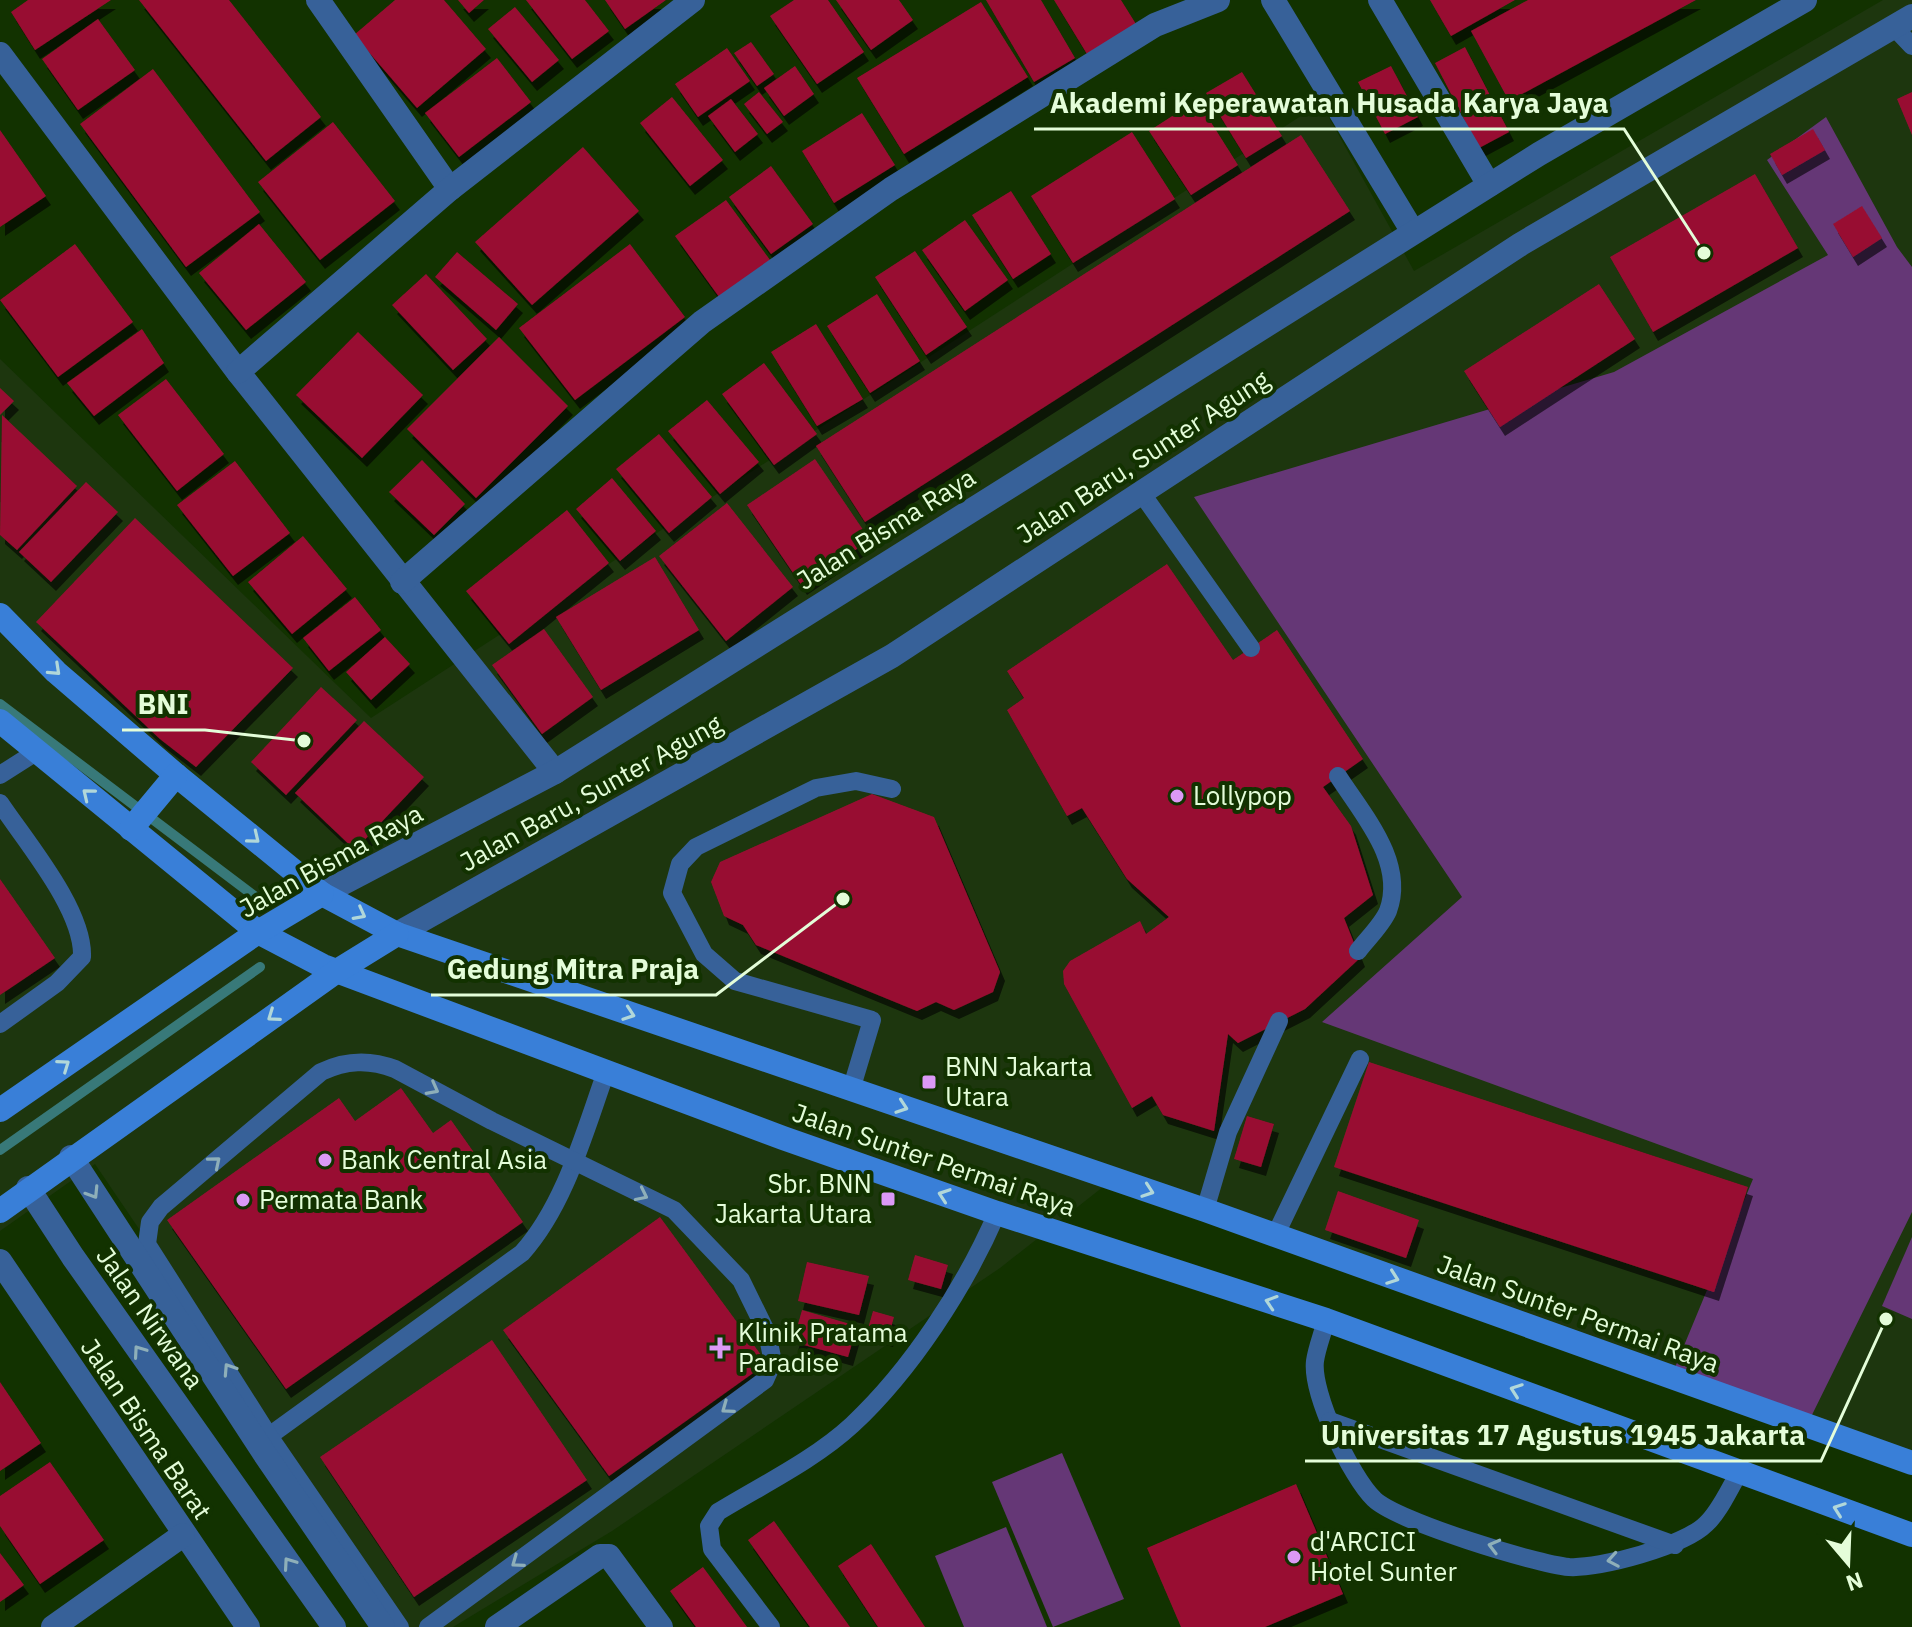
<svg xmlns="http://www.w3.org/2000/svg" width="1912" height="1627" font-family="'IBM Plex Sans',sans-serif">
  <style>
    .built { fill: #1d360e }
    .green { fill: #653776 }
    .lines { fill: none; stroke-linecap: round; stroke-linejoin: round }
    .stream { stroke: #387979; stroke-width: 10 }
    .building { fill: #980f31; filter: url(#shadow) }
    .lane { stroke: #376199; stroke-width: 18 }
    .street { stroke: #376199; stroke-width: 24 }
    .secondary { stroke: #397fd8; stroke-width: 24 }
    .oneway { stroke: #b1d7d9 }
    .oneway2 { stroke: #8eafb9 }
    .poi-dot { fill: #db99f5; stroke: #123200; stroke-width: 3 }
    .labels { text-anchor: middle; stroke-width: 8; stroke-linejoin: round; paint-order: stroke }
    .street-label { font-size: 26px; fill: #e4fdd9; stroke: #123200 }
    .poi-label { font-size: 26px; fill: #e4fdd9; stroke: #123200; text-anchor: start }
    .leader { fill: none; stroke: #e4fdd9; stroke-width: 3 }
    .callout-dot { fill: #e4fdd9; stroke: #123200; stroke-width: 3 }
    .callout-label { font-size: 28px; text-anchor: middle; font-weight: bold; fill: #e4fdd9; stroke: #123200; stroke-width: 8; stroke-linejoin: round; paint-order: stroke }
  </style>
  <defs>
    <filter id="shadow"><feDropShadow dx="5" dy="9" stdDeviation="0" flood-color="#0009"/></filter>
  </defs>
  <rect width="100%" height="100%" fill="#123200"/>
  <polygon class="built" points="1883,0 1912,0 1912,1461 1113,1179 1000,1268 612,1531 453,1627 409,1627 95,1164 0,1231 0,359 371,718 1321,103 1414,271"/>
  <g class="green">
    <polygon points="1826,117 1897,247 1912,267 1912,1212 1807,1425 1671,1377 1753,1179 1322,1022 1462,897 1194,497 1614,372 1828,255 1767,160"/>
    <polygon points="1912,1237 1912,1319 1882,1306"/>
    <polygon points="1062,1453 1124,1599 1053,1627 992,1482"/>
    <polygon points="1006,1527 1047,1627 964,1627 935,1556"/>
  </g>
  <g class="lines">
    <g class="stream">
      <polyline points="0,704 265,904"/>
      <polyline points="0,1150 260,967"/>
    </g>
  </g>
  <g class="building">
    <polygon points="28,0 111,0 35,50 11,12"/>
    <polygon points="139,0 229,0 321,117 266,161"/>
    <polygon points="395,0 444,0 486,49 417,108 354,35"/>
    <polygon points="458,0 484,0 469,13"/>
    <polygon points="526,0 585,0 609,31 572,59"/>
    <polygon points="605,0 666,0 625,29"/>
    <polygon points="794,0 828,0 864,52 817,84 770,16"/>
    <polygon points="836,0 899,0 913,20 871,50"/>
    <polygon points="986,0 1041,0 1075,58 1034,82"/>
    <polygon points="1054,0 1121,0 1136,24 1087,54"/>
    <polygon points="1430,0 1515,0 1451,36"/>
    <polygon points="1528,0 1696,0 1509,101 1471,31"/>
    <polygon points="981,2 1028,77 904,154 857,78"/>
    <polygon points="515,7 559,60 532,82 488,29"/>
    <polygon points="98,19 135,70 78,110 42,59"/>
    <polygon points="751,42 774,74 757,86 734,53"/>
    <polygon points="1465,47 1509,132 1479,148 1435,63"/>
    <polygon points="727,48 750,81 698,117 675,84"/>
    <polygon points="497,58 531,102 459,157 425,113"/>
    <polygon points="795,66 814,94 784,116 764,88"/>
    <polygon points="1391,66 1418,117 1385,134 1358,82"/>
    <polygon points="153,69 260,212 186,267 80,124"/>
    <polygon points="1242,72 1282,136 1246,158 1206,93"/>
    <polygon points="759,92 783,122 767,134 744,104"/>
    <polygon points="1912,92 1912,135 1897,99"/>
    <polygon points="672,97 723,160 690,186 640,123"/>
    <polygon points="731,99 758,134 735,152 708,116"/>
    <polygon points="1197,100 1238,165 1191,195 1149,131"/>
    <polygon points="862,113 895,165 834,203 802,151"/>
    <polygon points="333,122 395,201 320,260 258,182"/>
    <polygon points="1813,129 1825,150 1782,175 1770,154"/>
    <polygon points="0,130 46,196 0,227"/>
    <polygon points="1132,132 1175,199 1073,263 1031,196"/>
    <polygon points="1301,135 1350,211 865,522 816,446"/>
    <polygon points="583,147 639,211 532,305 475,242"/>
    <polygon points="771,166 813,224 771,254 729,197"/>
    <polygon points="1755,174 1798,248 1653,332 1610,257"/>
    <polygon points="1011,191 1051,254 1013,279 972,215"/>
    <polygon points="726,200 773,264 722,301 675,236"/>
    <polygon points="1862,206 1882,238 1853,257 1833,224"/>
    <polygon points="965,220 1008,280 965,311 922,250"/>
    <polygon points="259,224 306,282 246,330 199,273"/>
    <polygon points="75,244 133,322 58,377 0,300"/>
    <polygon points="630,244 685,317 575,400 519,328"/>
    <polygon points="915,251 967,327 926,355 875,277"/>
    <polygon points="457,252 518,304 496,330 435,277"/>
    <polygon points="426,274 487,339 453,370 392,305"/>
    <polygon points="1599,284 1635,339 1500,427 1464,371"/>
    <polygon points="877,294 920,361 870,393 827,326"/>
    <polygon points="816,324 863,399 817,426 771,352"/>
    <polygon points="142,329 164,363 94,416 67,383"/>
    <polygon points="358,332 423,395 362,458 296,395"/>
    <polygon points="499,337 568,406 476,498 407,429"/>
    <polygon points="764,363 817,434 774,465 722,394"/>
    <polygon points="166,379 224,454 177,491 118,415"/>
    <polygon points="0,388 14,401 0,415"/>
    <polygon points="707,400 759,462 720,494 668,431"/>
    <polygon points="2,415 77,486 17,550 0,535"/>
    <polygon points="659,434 712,497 669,533 616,469"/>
    <polygon points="815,459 870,540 802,586 747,505"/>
    <polygon points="422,460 465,504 434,535 389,492"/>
    <polygon points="235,461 290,533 233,576 177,505"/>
    <polygon points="612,478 656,531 620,561 576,509"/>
    <polygon points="86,482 118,512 51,582 19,552"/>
    <polygon points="727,503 793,587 726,641 659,556"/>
    <polygon points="567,510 609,563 509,644 466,591"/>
    <polygon points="135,518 293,668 196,767 160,739 36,622"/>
    <polygon points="303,536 347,589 292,634 248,582"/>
    <polygon points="655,557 699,630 601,690 556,617"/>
    <polygon points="1167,564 1233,660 1277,630 1363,759 1323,787 1351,826 1373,895 1344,918 1360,958 1305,1009 1238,1043 1228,1034 1214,1131 1163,1115 1152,1096 1132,1108 1064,984 1063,971 1070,961 1140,921 1146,934 1169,917 1127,879 1082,808 1067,816 1007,710 1024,698 1007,671"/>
    <polygon points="355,597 381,630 329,671 303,638"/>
    <polygon points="544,629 593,697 542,734 492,665"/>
    <polygon points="385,637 410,664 371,700 346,672"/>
    <polygon points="321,687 357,720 286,795 251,762"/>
    <polygon points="364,721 424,777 355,850 295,793"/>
    <polygon points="872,794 934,817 1000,972 993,992 954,1010 936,1002 917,1011 756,945 743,925 724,916 711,882 720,862"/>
    <polygon points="0,879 55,958 0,995"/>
    <polygon points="1369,1062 1748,1187 1714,1292 1334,1167"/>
    <polygon points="401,1088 433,1133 451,1120 523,1222 286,1389 167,1220 339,1098 355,1121"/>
    <polygon points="1247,1116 1274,1124 1261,1167 1234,1159"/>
    <polygon points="1338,1191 1419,1220 1406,1258 1325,1230"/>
    <polygon points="660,1217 767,1363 609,1476 503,1330"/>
    <polygon points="915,1255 948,1265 941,1289 908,1280"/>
    <polygon points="807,1262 869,1276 859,1315 798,1301"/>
    <polygon points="802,1310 857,1326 848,1357 793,1342"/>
    <polygon points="873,1311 894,1317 888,1338 867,1332"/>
    <polygon points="492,1340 587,1480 414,1597 320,1457"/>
    <polygon points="0,1382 41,1443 0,1471"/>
    <polygon points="50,1462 104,1540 40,1584 0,1526 0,1496"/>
    <polygon points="1296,1484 1343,1594 1265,1627 1181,1627 1147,1548"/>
    <polygon points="774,1521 850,1627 810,1627 748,1540"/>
    <polygon points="871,1544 925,1627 878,1627 838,1566"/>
    <polygon points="0,1553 24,1585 0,1602"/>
    <polygon points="703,1567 747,1627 696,1627 670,1591"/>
  </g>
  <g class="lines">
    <g class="lane">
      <polyline points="1894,27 1912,46"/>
      <polyline points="1140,491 1251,648"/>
      <polyline points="0,775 36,752"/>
      <path d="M 1338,776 C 1363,815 1406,862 1388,911 C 1382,925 1367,939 1358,951"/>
      <path d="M 0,803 C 26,842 84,910 82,957 L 57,983 L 0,1024"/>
      <polyline points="851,1090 872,1020 735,981 704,954 672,893 680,864 696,847 816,788 856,781 892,789"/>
      <polyline points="1205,1210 1228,1132 1279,1021"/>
      <polyline points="1275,1236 1360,1059"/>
      <path d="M 1326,1320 C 1323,1333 1317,1347 1315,1361 C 1311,1393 1351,1477 1374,1499 C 1396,1521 1536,1564 1569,1567 C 1600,1569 1684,1546 1706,1524 C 1720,1511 1729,1489 1739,1473"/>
      <polyline points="1330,1421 1675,1545"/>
      <path d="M 269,1436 L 522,1253 C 565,1205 584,1133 606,1072"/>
      <path d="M 400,1627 L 269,1436 L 147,1244 L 150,1222 L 161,1207 L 321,1072 C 346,1060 369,1059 395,1069 L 492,1121 L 674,1210 L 741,1280 L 767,1333 L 773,1362 L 765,1380 L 428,1627"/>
      <path d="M 771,1627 L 712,1549 L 709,1526 L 718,1512 C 762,1485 814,1460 852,1425 C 911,1370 965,1287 997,1213"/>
    </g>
    <g class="street">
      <polyline points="318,0 450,189"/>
      <polyline points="1273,0 1413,232"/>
      <polyline points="1380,0 1489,185"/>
      <polyline points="0,54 238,372 555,772"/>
      <polyline points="238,372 450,189 693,0"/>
      <polyline points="402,582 702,322 891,189 1155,25 1218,0"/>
      <polyline points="322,894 555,772 1539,154 1805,0"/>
      <polyline points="397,934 892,656 1521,244 1912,16"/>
      <polyline points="71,1157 264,1453 383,1627"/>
      <polyline points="28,1188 73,1257 334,1627"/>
      <polyline points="0,1261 248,1627"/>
      <polyline points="53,1627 183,1535"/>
      <polyline points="497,1627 600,1556 609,1556 661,1627"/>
    </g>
    <g class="secondary">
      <polyline points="0,615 56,672 176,775 322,894 397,934 1205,1210 1912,1463"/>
      <polyline points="0,721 258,932 323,966 783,1138 997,1213 1326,1320 1912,1535"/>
      <polyline points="131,829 176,775"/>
      <polyline points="0,1110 258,932 322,894"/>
      <polyline points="0,1211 337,971 397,934"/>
    </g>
  </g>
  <defs><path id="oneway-chevron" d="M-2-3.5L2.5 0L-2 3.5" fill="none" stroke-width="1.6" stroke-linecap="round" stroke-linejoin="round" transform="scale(2)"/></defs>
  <g class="oneway">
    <use href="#oneway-chevron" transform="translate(55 670) rotate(43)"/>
    <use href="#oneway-chevron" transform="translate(88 794) rotate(-141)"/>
    <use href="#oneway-chevron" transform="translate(254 838) rotate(39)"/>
    <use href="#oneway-chevron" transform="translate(360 914) rotate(28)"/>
    <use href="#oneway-chevron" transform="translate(629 1014) rotate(19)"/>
    <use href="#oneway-chevron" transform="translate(273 1016) rotate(145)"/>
    <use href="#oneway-chevron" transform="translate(64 1065) rotate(-35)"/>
    <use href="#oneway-chevron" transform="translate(902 1107) rotate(19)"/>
    <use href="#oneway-chevron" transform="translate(1148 1191) rotate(19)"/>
    <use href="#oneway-chevron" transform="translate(944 1195) rotate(-161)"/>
    <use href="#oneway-chevron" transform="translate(1393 1278) rotate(20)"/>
    <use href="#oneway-chevron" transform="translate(1271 1302) rotate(-162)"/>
    <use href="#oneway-chevron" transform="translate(1516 1390) rotate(-160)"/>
    <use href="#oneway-chevron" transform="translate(1839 1509) rotate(-160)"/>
  </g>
  <g class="oneway2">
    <use href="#oneway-chevron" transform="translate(433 1089) rotate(28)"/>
    <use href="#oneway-chevron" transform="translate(215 1162) rotate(-40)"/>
    <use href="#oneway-chevron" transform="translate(93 1193) rotate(58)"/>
    <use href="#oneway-chevron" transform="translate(642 1195) rotate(26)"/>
    <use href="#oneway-chevron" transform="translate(139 1351) rotate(-125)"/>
    <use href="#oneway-chevron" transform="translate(229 1369) rotate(-123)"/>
    <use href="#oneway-chevron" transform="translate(727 1408) rotate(144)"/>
    <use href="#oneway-chevron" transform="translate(1494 1546) rotate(-165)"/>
    <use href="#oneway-chevron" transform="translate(1613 1560) rotate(170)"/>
    <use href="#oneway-chevron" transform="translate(517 1562) rotate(144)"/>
    <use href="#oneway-chevron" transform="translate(289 1563) rotate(-125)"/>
  </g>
  <g class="poi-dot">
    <circle cx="1177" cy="796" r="8"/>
    <rect x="921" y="1074" width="16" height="16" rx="4"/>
    <circle cx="325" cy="1160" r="8"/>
    <rect x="880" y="1191" width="16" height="16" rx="4"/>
    <circle cx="243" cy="1200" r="8"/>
    <path d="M716 1336h8v8h8v8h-8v8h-8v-8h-8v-8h8z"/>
    <circle cx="1294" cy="1557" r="8"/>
  </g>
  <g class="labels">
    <g class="street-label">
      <text transform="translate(1143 457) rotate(-33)" y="9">Jalan Baru, Sunter Agung</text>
      <text transform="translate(886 529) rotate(-32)" y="9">Jalan Bisma Raya</text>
      <text transform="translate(591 793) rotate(-29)" y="9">Jalan Baru, Sunter Agung</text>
      <text transform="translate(331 861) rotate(-29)" y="9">Jalan Bisma Raya</text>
      <text transform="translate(934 1160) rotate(19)" y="9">Jalan Sunter Permai Raya</text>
      <text transform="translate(1578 1314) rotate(20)" y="9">Jalan Sunter Permai Raya</text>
      <text transform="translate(150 1318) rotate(55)" y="9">Jalan Nirwana</text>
      <text transform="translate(146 1429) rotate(56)" y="9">Jalan Bisma Barat</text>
    </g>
    <g class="poi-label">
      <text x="1193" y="805">Lollypop</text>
      <text x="945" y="1076">BNN Jakarta<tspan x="945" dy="30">Utara</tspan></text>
      <text x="341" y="1169">Bank Central Asia</text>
      <text x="872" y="1193" text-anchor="end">Sbr. BNN<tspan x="872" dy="30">Jakarta Utara</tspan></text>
      <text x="259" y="1209">Permata Bank</text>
      <text x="738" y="1342">Klinik Pratama<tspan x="738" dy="30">Paradise</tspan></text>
      <text x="1310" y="1551">d'ARCICI<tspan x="1310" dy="30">Hotel Sunter</tspan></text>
    </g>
  </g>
  <path class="leader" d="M1704 253L1624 129H1034M304 741L205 730H122M843 899L716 995H431M1886 1319L1821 1461H1305"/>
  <g class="callout-dot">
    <circle cx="1704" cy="253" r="8"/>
    <circle cx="304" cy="741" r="8"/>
    <circle cx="843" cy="899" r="8"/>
    <circle cx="1886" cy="1319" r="8"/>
  </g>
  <g class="callout-label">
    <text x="1329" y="113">Akademi Keperawatan Husada Karya Jaya</text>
    <text x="163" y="714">BNI</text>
    <text x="573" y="979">Gedung Mitra Praja</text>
    <text x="1563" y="1445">Universitas 17 Agustus 1945 Jakarta</text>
  </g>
  <g transform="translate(1848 1563) rotate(161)" stroke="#123200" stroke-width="6" paint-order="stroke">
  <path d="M0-6L14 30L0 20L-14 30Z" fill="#e4fdd9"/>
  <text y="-12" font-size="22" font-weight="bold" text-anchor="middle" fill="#e4fdd9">N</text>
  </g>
</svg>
